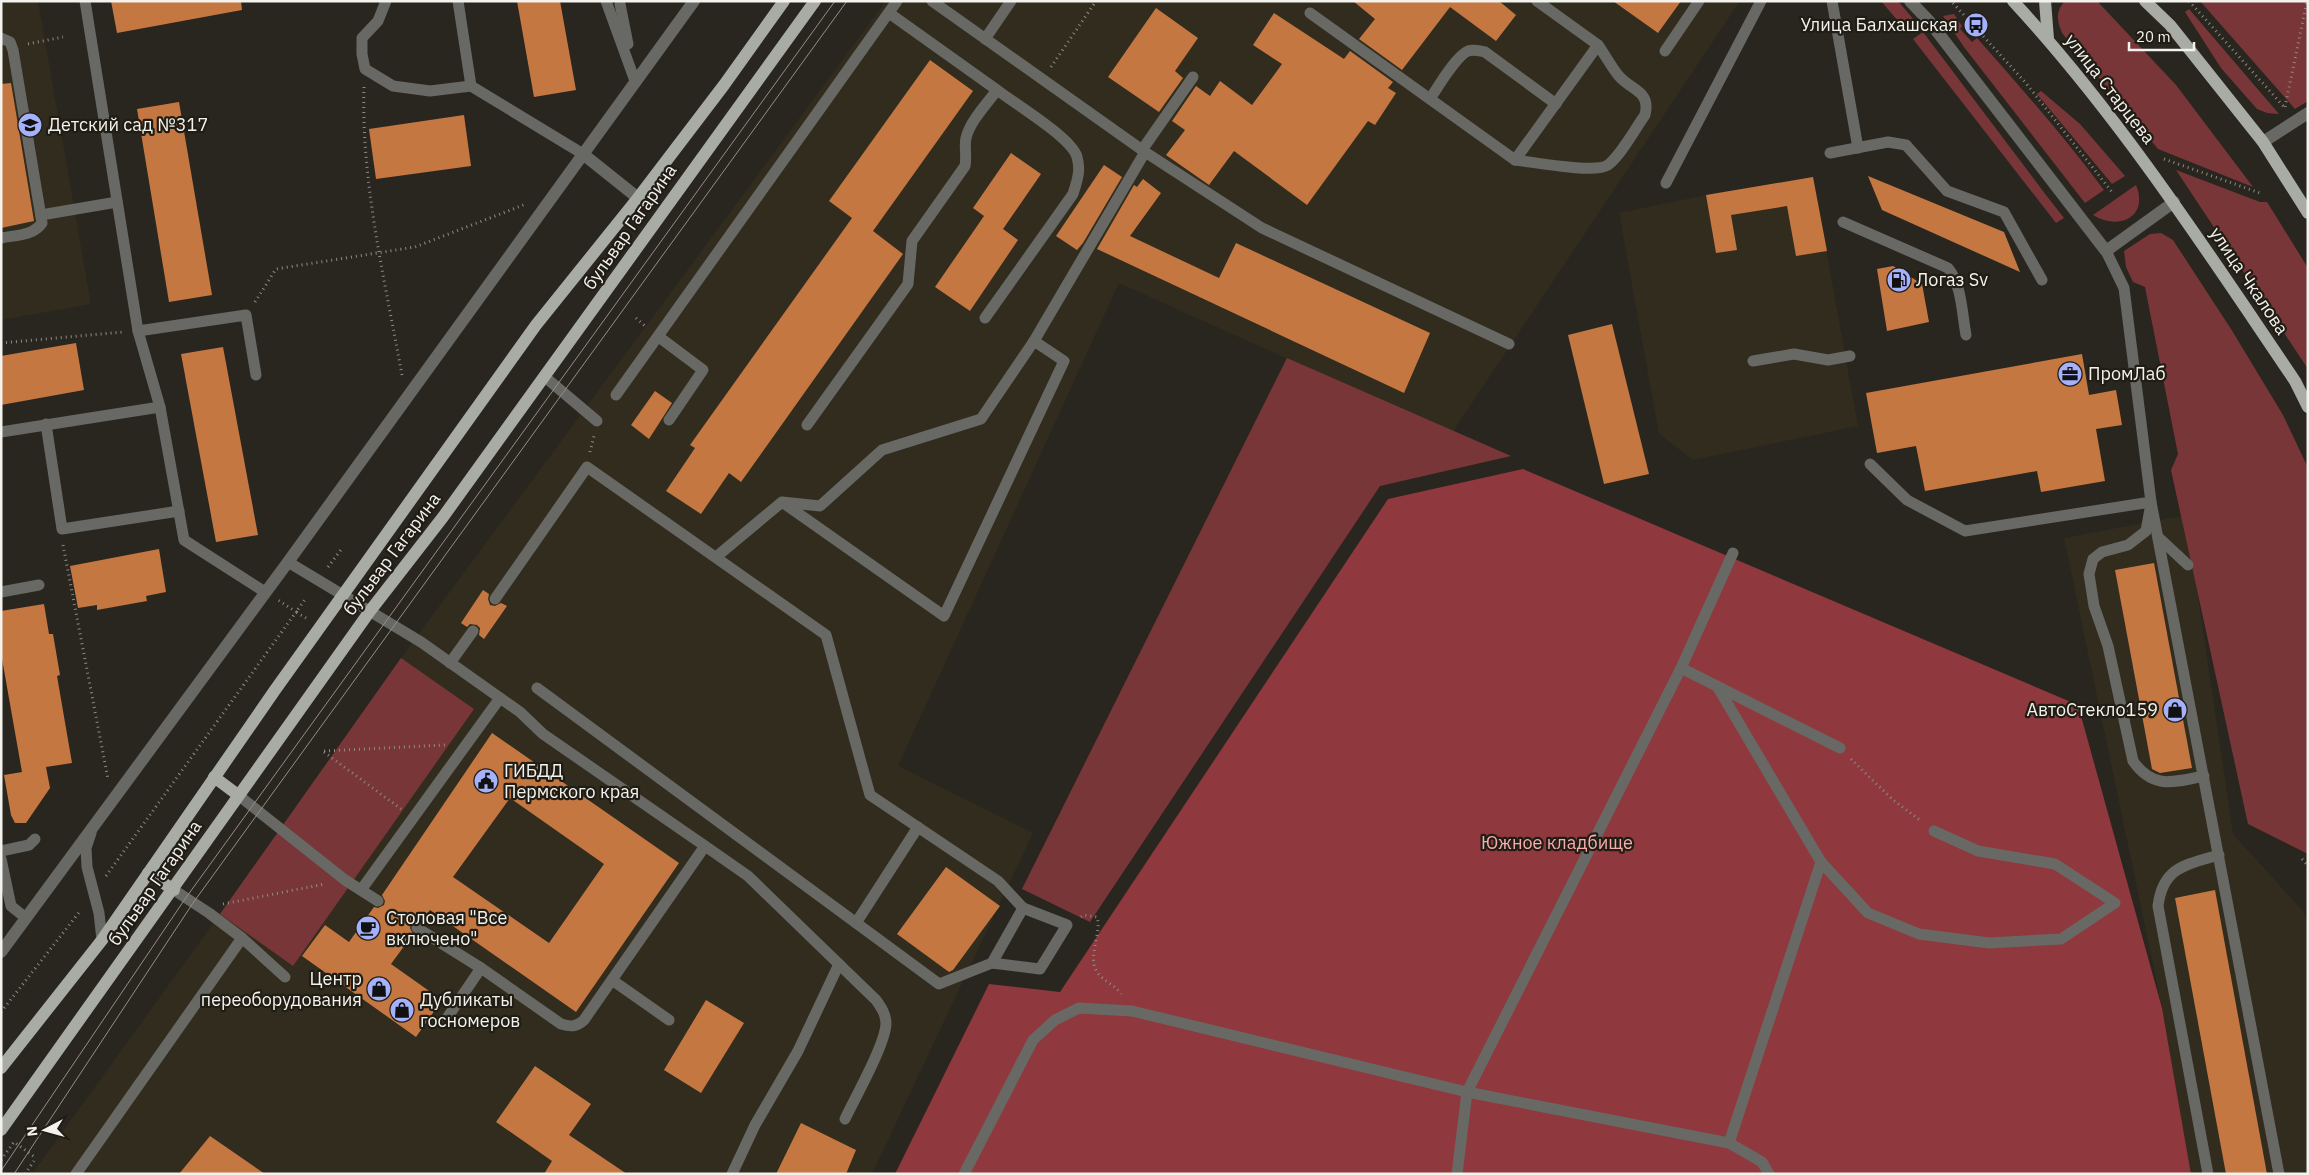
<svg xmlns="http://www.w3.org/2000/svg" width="2309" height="1175" font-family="'IBM Plex Sans',sans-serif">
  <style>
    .built { fill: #312c1e }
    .green { fill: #793639 }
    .forest { fill: #8f383d }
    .building { fill: #c57742; fill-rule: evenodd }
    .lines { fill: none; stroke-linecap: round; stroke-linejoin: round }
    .path { stroke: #8d8b85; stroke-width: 3; stroke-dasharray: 1 4; stroke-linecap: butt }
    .service { stroke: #686965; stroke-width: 11 }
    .minor { stroke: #686965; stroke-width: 12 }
    .primary { stroke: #a9aca4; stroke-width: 12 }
    .tram { stroke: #928f89; stroke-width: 1 }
    .labels { text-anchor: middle; stroke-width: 4.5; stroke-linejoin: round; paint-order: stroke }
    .poi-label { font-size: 18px; fill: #f4f2ed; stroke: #201d15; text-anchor: start }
    .street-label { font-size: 18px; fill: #f4f2ed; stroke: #201d15 }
    .park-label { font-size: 18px; fill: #f8adad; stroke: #201d15 }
  </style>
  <rect width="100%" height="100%" fill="#29261f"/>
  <g class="built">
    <polygon points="1,1 38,1 91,304 1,320"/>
    <polygon points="886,1 1740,1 1452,433 1119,283 898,766 1033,833 872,1174 32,1174 220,914 401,658"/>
    <polygon points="1813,177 1858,426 1693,460 1659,434 1619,213 1706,195"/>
    <polygon points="2186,515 2233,834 2304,912 2308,928 2308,1174 2191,1174 2162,1008 2064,538"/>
  </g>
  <g class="green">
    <polygon points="1881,1 1898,1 1914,20 1904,28"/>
    <path d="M 2065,1 L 2098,2 L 2176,85 L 2253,187 L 2158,149 L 2062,33 C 2057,20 2055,12 2065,1 Z"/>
    <polygon points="2200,1 2308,1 2308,101 2295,109"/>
    <polygon points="2189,9 2279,114 2267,113 2257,109 2221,68 2185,12"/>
    <path d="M 1954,14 L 1962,26 L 1960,29 L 1972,42 L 1977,38 C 2021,88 2064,136 2104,190 L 2085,203 L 1964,47 L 1943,16 Z"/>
    <polygon points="1923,32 2046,195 2064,218 2056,223 1913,39"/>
    <polygon points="2041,91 2080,124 2125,176 2112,184 2037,94"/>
    <polygon points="2176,170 2260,202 2267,202 2308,268 2308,369"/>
    <path d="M 2136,185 C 2149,217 2119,231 2093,215 Z"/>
    <polygon points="2161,233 2173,240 2231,329 2283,415 2308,468 2308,854 2248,824 2171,470 2178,454 2145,287 2133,282 2126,267 2124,251 2150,234"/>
    <polygon points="1287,358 1511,456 1380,486 1090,922 1022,889"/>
    <polygon points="401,658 474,709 293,966 220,914"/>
  </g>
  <polygon class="forest" points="1523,469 2078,705 2162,1008 2191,1174 895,1174 989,984 1060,992 1388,499"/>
  <g class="building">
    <polygon points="111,1 241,1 242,10 117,33"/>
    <polygon points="517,1 560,1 576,90 534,97"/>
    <polygon points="1353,1 1499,1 1516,15 1496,41 1450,7 1402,70 1359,39 1375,19"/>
    <polygon points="1613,1 1681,1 1658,33"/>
    <polygon points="1156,8 1198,38 1175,71 1183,78 1159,112 1108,77"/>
    <polygon points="1274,13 1344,59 1350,51 1393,82 1388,88 1396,93 1375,125 1368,121 1307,205 1234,151 1209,185 1166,155 1185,130 1172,121 1196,86 1210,96 1220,81 1252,105 1282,64 1253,45"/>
    <polygon points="930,60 973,91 873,231 903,254 741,482 729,473 701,514 666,491 695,448 690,445 852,218 829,201"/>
    <polygon points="11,83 34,221 1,228 1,84"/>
    <polygon points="179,102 212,295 169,302 137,109"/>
    <polygon points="464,115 471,166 376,179 369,129"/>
    <polygon points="1011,153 1041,174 1003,229 1018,240 970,311 935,287 984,216 973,208"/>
    <polygon points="1104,165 1122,177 1083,243 1077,250 1056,236"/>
    <polygon points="1868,176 2004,232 2020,272 1882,210"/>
    <polygon points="1813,177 1827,251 1796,256 1787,206 1731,215 1737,250 1716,253 1706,195"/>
    <polygon points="1143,179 1161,193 1130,236 1219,278 1236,243 1430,333 1404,393 1097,249 1134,185 1137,187"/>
    <polygon points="1893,266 1922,284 1929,322 1887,331 1877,269"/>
    <polygon points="1612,324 1649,474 1604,484 1568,335"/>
    <polygon points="76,343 84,390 1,405 1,356"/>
    <polygon points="223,347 258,535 216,542 181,354"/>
    <polygon points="2082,354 2089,395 2116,390 2122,425 2096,429 2105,481 2041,492 2037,471 1925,491 1916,446 1877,453 1866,393"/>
    <polygon points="655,391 672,403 649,439 631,425"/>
    <polygon points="159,549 166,592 146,596 147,601 97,610 97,605 78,608 70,566"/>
    <polygon points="2154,563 2192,768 2160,773 2152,769 2115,570"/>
    <polygon points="483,590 489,594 488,599 490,605 495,606 501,603 507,606 484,639 479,635 480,628 477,625 470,624 467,627 461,623"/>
    <polygon points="44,604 49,634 53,634 60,675 57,676 72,763 46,767 50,788 26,823 15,823 11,815 4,775 22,772 1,653 1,611"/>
    <path d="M 492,733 L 679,863 L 576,1012 L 430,910 L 421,922 L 417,921 L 411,924 L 410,928 L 413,934 L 391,964 L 442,1000 L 416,1037 L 302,956 L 325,925 L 349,942 L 374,907 L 378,908 L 384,905 L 385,901 L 382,895 ZM 510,798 L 604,864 L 549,943 L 453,877 Z"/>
    <polygon points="946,867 1000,906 953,970 949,972 897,934"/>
    <polygon points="2215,890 2267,1174 2226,1174 2175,898"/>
    <polygon points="706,1000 744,1023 701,1093 664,1070"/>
    <polygon points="535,1066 591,1104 569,1135 627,1174 544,1174 552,1161 496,1122"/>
    <polygon points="801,1123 856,1150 846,1174 776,1174"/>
    <polygon points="210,1136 265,1174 179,1174"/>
  </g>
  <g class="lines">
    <g class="path">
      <polyline points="2189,1 2285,108"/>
      <polyline points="1953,3 2025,82 2112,192"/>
      <polyline points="28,44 63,37"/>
      <polyline points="1051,67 1096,1"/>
      <path d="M 364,87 C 361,183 385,281 402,375"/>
      <polyline points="2285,107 2307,1"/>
      <polyline points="2164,159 2260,193"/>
      <polyline points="255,302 276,269 415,247 526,204"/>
      <polyline points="636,318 645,326"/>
      <polyline points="1,343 123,332"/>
      <polyline points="590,452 594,436"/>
      <polyline points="63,545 108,779"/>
      <polyline points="328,567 343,547"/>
      <polyline points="306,618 296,612 306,598"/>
      <polyline points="324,751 446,745"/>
      <polyline points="324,752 401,809"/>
      <polyline points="1851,759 1893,800 1921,821"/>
      <polyline points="2302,859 2308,866"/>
      <polyline points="106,876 296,612 278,600"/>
      <polyline points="223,904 325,884"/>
      <path d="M 1081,917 L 1084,915 L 1097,917 C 1102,935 1087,956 1097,972 C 1103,981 1115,985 1121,994"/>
      <polyline points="1,1012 81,910"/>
      <polyline points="1,1160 14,1142 36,1158"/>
      <polyline points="25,1174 34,1161"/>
    </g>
    <g class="service">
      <polyline points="85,1 138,331 160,407 184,540 265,592"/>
      <polyline points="386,1 378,21 362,38 362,54 365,69 393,86 430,91 471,86"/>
      <polyline points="458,1 471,86 583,154"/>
      <polyline points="606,1 635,81"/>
      <polyline points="932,1 1145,152 1262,228 1509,344"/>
      <polyline points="1832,1 1858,148"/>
      <polyline points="620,4 628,44"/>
      <polyline points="1310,13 1515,160 1598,45 1537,1"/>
      <path d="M 1,38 L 10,42 L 13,50 L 42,223 C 33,236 16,235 1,238"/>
      <polyline points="985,39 1011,1"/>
      <polyline points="1665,51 1699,1"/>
      <path d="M 1430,99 C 1438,87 1456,56 1468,51 C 1474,49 1479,51 1485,52 L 1556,104"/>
      <polyline points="1142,150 1193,77"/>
      <polyline points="1830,153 1888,142 1906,145 1947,191 2004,212 2042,280"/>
      <path d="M 1515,160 C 1533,162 1595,174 1608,165 C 1621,155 1635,129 1645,115 C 1651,90 1631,91 1618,75 C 1611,66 1605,55 1598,45"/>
      <polyline points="1666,183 1761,1"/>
      <polyline points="41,215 117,202"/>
      <path d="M 1843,222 L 1948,268 C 1962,285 1962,314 1966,335"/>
      <path d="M 985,318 L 1073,194 C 1077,181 1081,171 1077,157 C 1072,138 1014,103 997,90"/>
      <polyline points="138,331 246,315 256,375"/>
      <polyline points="659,337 703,370 669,420"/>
      <polyline points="1034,341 1145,152"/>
      <polyline points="1753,361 1794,354 1828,360 1850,356"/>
      <polyline points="545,377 597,421"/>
      <polyline points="616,395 897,1"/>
      <polyline points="46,424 62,529 179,511"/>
      <path d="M 807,425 L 908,284 L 912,241 L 965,166 C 967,156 964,147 966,138 C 970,121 987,104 997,90 L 889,13"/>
      <polyline points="1,432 160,407"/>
      <polyline points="1870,464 1907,500 1965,531 2151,502 2124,288 2106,251"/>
      <polyline points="2151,502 2279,1174"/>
      <path d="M 2150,509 L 2146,531 L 2128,545 L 2102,552 L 2093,559 L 2089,574 L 2094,606 L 2108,646 L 2133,761 C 2153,790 2174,782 2204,776"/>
      <polyline points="2158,537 2188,565"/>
      <polyline points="716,557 782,502 820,506 882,450 981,419 1034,341 1064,361 944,616 782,502"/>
      <path d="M 288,562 L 421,642 L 520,712 L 543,734 L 705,846 L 584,1020 C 576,1027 571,1027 561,1024 L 481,968 L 447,1018"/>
      <polyline points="1,592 39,585"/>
      <polyline points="495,599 587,467 826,635 870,795 998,881 1023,908 992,963 939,984 537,688"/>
      <polyline points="450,663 473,631"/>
      <polyline points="1681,668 1840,748"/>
      <polyline points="1717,686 1821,862 1868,913 1919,934 1989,943 2061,939 2115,903 2055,864 1978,851 1934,831"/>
      <polyline points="238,795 345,880 378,901"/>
      <polyline points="91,833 86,848 87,867 99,913 102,940"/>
      <path d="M 705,846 L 748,876 L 876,1000 C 881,1007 886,1014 886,1024 C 885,1045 855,1098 845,1119"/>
      <polyline points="1,851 29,845 35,839"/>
      <polyline points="1,859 11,906 26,918"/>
      <polyline points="174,890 209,913 242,938 285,977"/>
      <polyline points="361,890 500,698"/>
      <polyline points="856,923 918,827"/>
      <polyline points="417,928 481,968"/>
      <polyline points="992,963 1040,969 1067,925 1023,908"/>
      <polyline points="612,980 669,1020"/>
      <polyline points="1729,1143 1821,862"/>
      <polyline points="76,1174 242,938"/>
      <polyline points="732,1174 755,1125 798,1051 839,964"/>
      <polyline points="964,1174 1033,1040 1055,1020 1079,1008 1132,1011 1467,1092 1729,1143 1762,1162 1769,1174"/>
      <polyline points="1457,1174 1467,1092 1681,668 1733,553"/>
      <path d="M 2208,1174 L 2158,906 C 2163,867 2185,865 2219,855"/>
    </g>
    <g class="minor">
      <polyline points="1910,1 1929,21 2106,251 2174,202"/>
      <polyline points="2263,142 2308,113"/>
      <polyline points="583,154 638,198"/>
      <polyline points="1,952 288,562 694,1"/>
    </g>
    <g class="primary">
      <path d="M 2013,1 C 2121,118 2207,251 2295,381 L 2308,407"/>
      <polyline points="2045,1 2048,39"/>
      <polyline points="2145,1 2170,25 2263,142 2308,213"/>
      <polyline points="214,777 238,795"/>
      <polyline points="148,873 174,890"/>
      <polyline points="1,1068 102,940 275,690 536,325 638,198 724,85 784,1"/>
      <polyline points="1,1130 370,611 443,517 815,1"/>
    </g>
    <g class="tram">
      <polyline points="1,1171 185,899 835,1"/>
      <polyline points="14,1174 193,903 847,1"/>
    </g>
  </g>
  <defs>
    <symbol id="bus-disc" viewBox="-11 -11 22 22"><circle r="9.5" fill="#a6b1fc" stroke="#201d15"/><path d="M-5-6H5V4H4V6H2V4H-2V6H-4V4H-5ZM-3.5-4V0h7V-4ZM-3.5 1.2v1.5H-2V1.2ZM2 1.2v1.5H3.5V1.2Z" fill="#111"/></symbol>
    <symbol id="school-disc" viewBox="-11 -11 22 22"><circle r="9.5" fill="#a6b1fc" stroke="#201d15"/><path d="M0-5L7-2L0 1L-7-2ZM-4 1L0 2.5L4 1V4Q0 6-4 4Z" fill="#111"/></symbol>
    <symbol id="fuel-disc" viewBox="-11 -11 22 22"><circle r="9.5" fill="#a6b1fc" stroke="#201d15"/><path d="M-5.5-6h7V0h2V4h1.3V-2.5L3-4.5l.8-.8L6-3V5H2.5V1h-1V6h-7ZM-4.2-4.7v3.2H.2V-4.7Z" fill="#111"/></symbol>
    <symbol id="office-disc" viewBox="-11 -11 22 22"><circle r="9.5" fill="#a6b1fc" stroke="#201d15"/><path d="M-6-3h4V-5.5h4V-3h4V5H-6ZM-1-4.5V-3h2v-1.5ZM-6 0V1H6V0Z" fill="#111"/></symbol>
    <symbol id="shop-disc" viewBox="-11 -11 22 22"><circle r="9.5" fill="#a6b1fc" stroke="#201d15"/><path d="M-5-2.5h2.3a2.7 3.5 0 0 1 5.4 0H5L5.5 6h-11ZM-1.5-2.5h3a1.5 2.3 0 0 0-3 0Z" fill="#111"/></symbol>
    <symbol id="civic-disc" viewBox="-11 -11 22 22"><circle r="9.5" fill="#a6b1fc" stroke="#201d15"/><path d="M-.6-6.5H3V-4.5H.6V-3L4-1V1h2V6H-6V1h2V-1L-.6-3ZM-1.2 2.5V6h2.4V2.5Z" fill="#111"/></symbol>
    <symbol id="cafe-disc" viewBox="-11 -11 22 22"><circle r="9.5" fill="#a6b1fc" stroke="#201d15"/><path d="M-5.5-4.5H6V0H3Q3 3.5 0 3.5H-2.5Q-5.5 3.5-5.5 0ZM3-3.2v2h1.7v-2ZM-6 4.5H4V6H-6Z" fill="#111"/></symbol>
  </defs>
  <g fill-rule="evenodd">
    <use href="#bus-disc" x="1962" y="11" width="28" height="28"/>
    <use href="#school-disc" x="16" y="111" width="28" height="28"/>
    <use href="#fuel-disc" x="1885" y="266" width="28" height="28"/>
    <use href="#office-disc" x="2056" y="360" width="28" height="28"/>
    <use href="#shop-disc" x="2161" y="696" width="28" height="28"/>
    <use href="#civic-disc" x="472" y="767" width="28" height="28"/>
    <use href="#cafe-disc" x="354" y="914" width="28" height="28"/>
    <use href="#shop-disc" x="365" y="975" width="28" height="28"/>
    <use href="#shop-disc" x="388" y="996" width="28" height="28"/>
  </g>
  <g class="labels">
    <g class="poi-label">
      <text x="1958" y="31" text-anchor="end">Улица Балхашская</text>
      <text x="48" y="131">Детский сад №317</text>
      <text x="1916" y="286">Логаз Sv</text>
      <text x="2088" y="380">ПромЛаб</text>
      <text x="2158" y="716" text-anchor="end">АвтоСтекло159</text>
      <text x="504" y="777">ГИБДД<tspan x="504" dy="21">Пермского края</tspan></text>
      <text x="386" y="924">Столовая "Все<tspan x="386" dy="21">включено"</tspan></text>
      <text x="362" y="985" text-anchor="end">Центр<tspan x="362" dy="21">переоборудования</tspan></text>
      <text x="420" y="1006">Дубликаты<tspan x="420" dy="21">госномеров</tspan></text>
    </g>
    <g class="street-label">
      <text transform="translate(2110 89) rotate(52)" y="6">улица Старцева</text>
      <text transform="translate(630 227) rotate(-55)" y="6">бульвар Гагарина</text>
      <text transform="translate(2249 281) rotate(56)" y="6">улица Чкалова</text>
      <text transform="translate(392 554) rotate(-53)" y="6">бульвар Гагарина</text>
      <text transform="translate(155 883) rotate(-55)" y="6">бульвар Гагарина</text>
    </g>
    <g class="park-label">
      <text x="1557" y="849">Южное кладбище</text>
    </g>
  </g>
  <rect width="2309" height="1175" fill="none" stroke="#f4f2ed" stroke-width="5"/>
  <g transform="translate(45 1130) rotate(264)" stroke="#201d15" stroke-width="4" paint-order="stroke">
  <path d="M0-4L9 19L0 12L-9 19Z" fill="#f4f2ed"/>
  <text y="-8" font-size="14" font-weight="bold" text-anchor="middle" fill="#f4f2ed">N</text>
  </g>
  <path d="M2129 42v8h65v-8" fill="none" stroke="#f4f2ed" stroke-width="2.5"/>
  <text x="2136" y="42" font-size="15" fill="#f4f2ed" stroke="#201d15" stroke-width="4" paint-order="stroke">20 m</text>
</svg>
